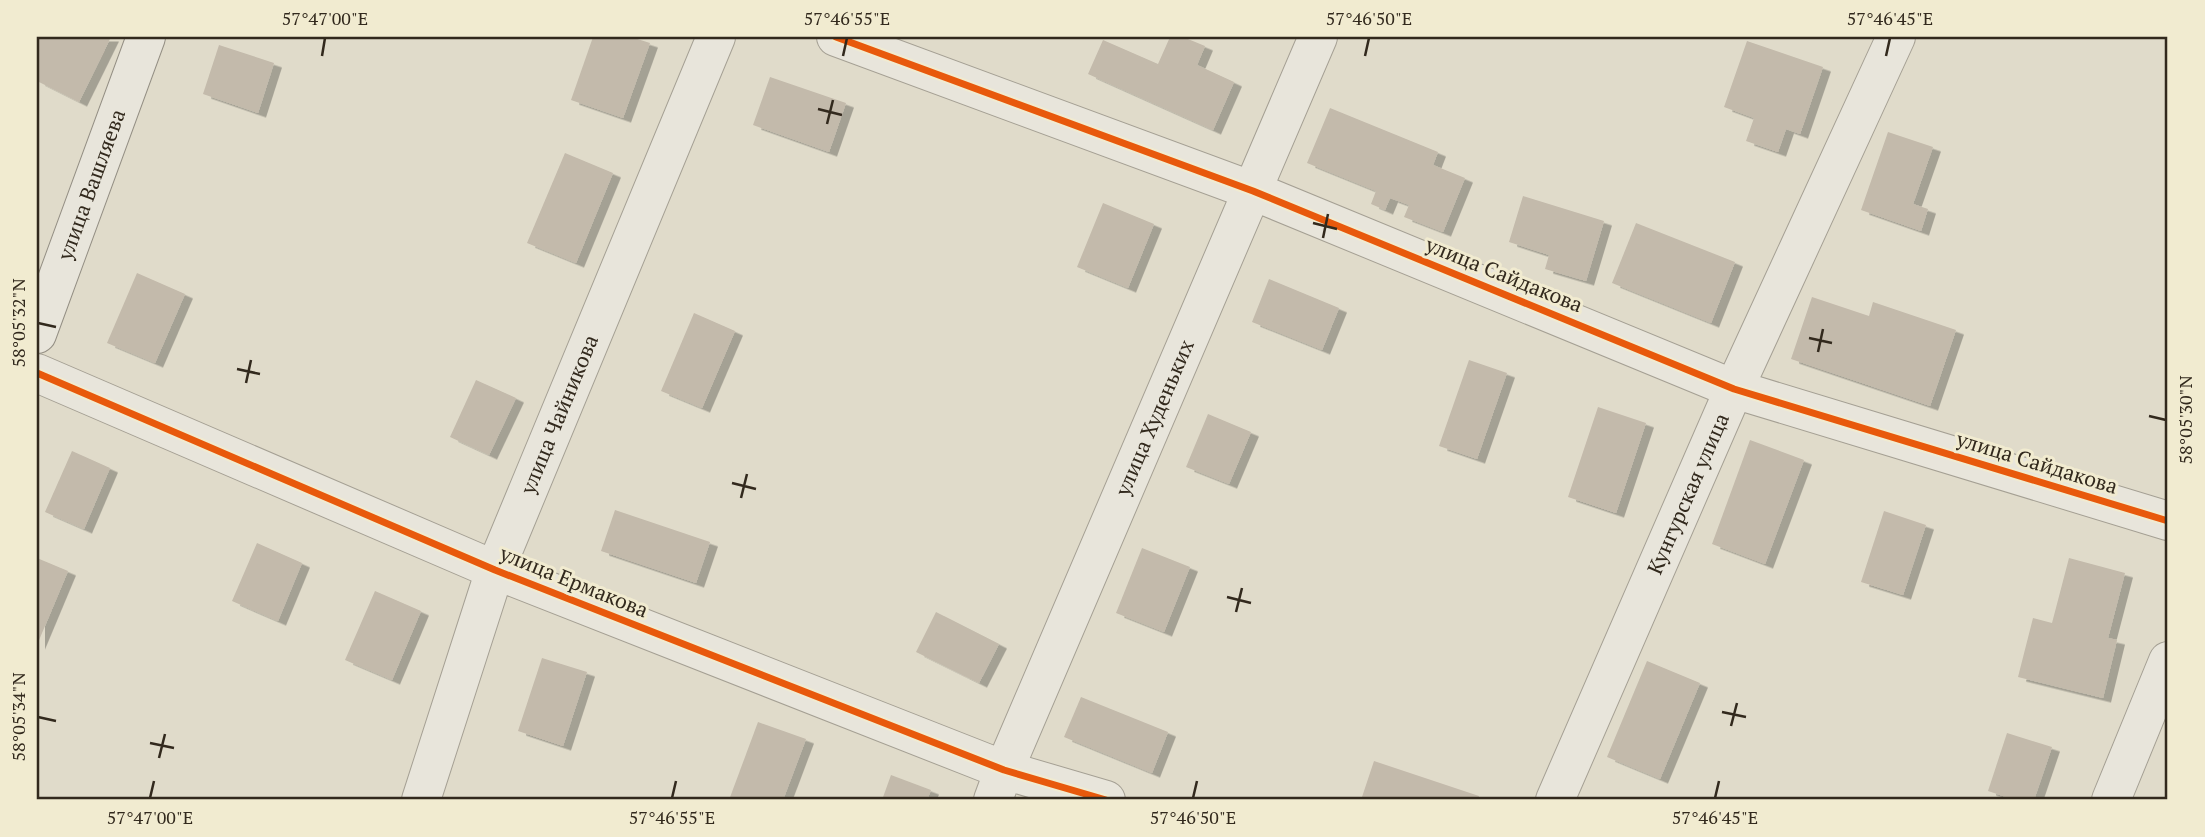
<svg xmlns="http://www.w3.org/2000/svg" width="2205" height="837" font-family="'PT Serif',serif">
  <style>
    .building { fill: #c3baab; filter: url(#shadow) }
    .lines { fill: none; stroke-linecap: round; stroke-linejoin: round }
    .street-casing { stroke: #a5a094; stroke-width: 40 }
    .secondary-casing { stroke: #948f84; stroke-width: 40 }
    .street { stroke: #e8e5db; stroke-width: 38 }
    .secondary { stroke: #e8e5db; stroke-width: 38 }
    .cycleway-casing { stroke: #f1ebd0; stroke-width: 11 }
    .cycleway { stroke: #e8590c; stroke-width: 7 }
    .ticks { fill: none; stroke: #32291d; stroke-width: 2.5 }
    .labels { text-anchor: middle; stroke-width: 6; stroke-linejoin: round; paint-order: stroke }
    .street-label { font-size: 21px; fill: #32291d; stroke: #f1ebd0 }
    .neatline { fill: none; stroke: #32291d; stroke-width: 2.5 }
    .ticks-label { font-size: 18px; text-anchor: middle; fill: #32291d }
  </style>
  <defs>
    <filter id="shadow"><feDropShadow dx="8" dy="4.5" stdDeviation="0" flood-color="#0004"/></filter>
  </defs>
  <rect width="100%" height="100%" fill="#e0dbca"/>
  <g class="building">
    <polygon points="40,37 111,37 79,102 37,81 37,42"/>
    <polygon points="593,37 631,37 650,43 623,118 571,100"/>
    <polygon points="1170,37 1183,37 1205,46 1197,65 1234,82 1213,130 1088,74 1103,40 1158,64"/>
    <polygon points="1747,41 1823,67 1800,134 1786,129 1778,152 1746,141 1754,118 1724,107"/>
    <polygon points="219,45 274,63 258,113 203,94"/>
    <polygon points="770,77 846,103 829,152 753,125"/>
    <polygon points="1330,108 1438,152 1433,165 1465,178 1443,232 1404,217 1409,205 1390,198 1385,210 1371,204 1376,191 1307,163"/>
    <polygon points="1888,132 1933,147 1913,204 1928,209 1921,231 1861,210"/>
    <polygon points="565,153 613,173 576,263 527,243"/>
    <polygon points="1523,196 1604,221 1586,281 1545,269 1549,255 1509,242"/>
    <polygon points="1103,203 1154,224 1128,288 1077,267"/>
    <polygon points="1636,223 1735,262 1711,323 1612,283"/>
    <polygon points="137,273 185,294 155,363 107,343"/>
    <polygon points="1269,279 1339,308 1322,350 1252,322"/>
    <polygon points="1812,297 1869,316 1873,302 1956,330 1930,406 1791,359"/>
    <polygon points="694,313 735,331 702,408 661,391"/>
    <polygon points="1469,360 1507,373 1477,459 1439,446"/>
    <polygon points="476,380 516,398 489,455 450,437"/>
    <polygon points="1598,407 1646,423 1616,513 1568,497"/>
    <polygon points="1208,414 1251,432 1229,484 1186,467"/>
    <polygon points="1750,440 1804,460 1765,564 1712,544"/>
    <polygon points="72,451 110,468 84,529 45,512"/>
    <polygon points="615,510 710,542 696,583 601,551"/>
    <polygon points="1884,511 1926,525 1903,595 1861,582"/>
    <polygon points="257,543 302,563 278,621 232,601"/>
    <polygon points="1142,548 1190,567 1164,632 1116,613"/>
    <polygon points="37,558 68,571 37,645"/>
    <polygon points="2069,558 2125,573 2108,638 2117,640 2103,698 2018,677 2033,618 2052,623"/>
    <polygon points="375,591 421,611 392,680 345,660"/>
    <polygon points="936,612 999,644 979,683 916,652"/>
    <polygon points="542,658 587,672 563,746 518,731"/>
    <polygon points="1647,661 1700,683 1660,779 1607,757"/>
    <polygon points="1081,697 1168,732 1152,773 1064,737"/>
    <polygon points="758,722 806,739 783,800 729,800"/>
    <polygon points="2007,733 2052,747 2034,800 2015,800 1988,791"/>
    <polygon points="1374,761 1479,796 1478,800 1361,800"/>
    <polygon points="891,775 931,790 927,800 882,800"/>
  </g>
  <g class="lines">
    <defs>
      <g id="street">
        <polyline points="836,37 1253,191 1734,389 2168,521"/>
        <polyline points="37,373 495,570 1004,770 1106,800"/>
        <path id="s1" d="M 421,800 L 495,570 L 716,37"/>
        <path id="s2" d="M 993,800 L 1004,770 L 1318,37"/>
        <path id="s3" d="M 1555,800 L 1734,389 L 1896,37"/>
        <polyline points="2111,800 2168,661"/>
      </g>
      <g id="secondary">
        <path id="s4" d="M 37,334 L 146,37"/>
      </g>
    </defs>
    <use href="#street" class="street-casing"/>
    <use href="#secondary" class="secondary-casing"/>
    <use href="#street" class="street"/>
    <use href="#secondary" class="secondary"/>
    <defs>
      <g id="cycleway">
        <polyline points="836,37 1253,191 1734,389 2168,521"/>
        <polyline points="37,373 495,570 1004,770 1106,800"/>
      </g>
    </defs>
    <use href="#cycleway" class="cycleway-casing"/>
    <use href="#cycleway" class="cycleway"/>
  </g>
  <path class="ticks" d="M 322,56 L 325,38M 843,56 L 847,38M 1365,56 L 1369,38M 1886,56 L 1890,38M 818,109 L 842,115M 827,124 L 833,100M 1313,223 L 1337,229M 1323,238 L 1328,214M 38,323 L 56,327M 1809,338 L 1832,343M 1818,352 L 1823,329M 237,369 L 260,374M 246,383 L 251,360M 2149,416 L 2166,420M 732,483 L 756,489M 741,498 L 747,474M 1227,597 L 1251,603M 1236,612 L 1242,588M 1722,712 L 1746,717M 38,717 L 56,721M 1731,726 L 1737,703M 150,743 L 174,748M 159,758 L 165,734M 150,798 L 154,781M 672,798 L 676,781M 1193,798 L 1197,781M 1715,798 L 1719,781"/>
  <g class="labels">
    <g class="street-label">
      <text dy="7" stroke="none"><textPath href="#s4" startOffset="159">улица Вашляева</textPath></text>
      <text transform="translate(1504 275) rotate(22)" y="7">улица Сайдакова</text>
      <text dy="7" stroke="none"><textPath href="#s1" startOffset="410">улица Чайникова</textPath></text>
      <text dy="7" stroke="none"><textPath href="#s2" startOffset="415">улица Худеньких</textPath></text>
      <text transform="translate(2037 463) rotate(17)" y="7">улица Сайдакова</text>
      <text dy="7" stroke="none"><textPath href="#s3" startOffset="334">Кунгурская улица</textPath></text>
      <text transform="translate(574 582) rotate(22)" y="7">улица Ермакова</text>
    </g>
  </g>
  <rect width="2205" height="837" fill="none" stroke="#f1ebd0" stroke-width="77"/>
  <rect x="38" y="38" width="2128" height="760" class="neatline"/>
  <g class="ticks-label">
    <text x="325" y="25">57°47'00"E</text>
    <text x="847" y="25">57°46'55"E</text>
    <text x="1369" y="25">57°46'50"E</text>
    <text x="1890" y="25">57°46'45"E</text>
    <text transform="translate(19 323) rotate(-90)" y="6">58°05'32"N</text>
    <text transform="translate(2186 420) rotate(-90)" y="6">58°05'30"N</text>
    <text transform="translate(19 717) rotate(-90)" y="6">58°05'34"N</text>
    <text x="150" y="824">57°47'00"E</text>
    <text x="672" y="824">57°46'55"E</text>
    <text x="1193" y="824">57°46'50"E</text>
    <text x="1715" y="824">57°46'45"E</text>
  </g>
</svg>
